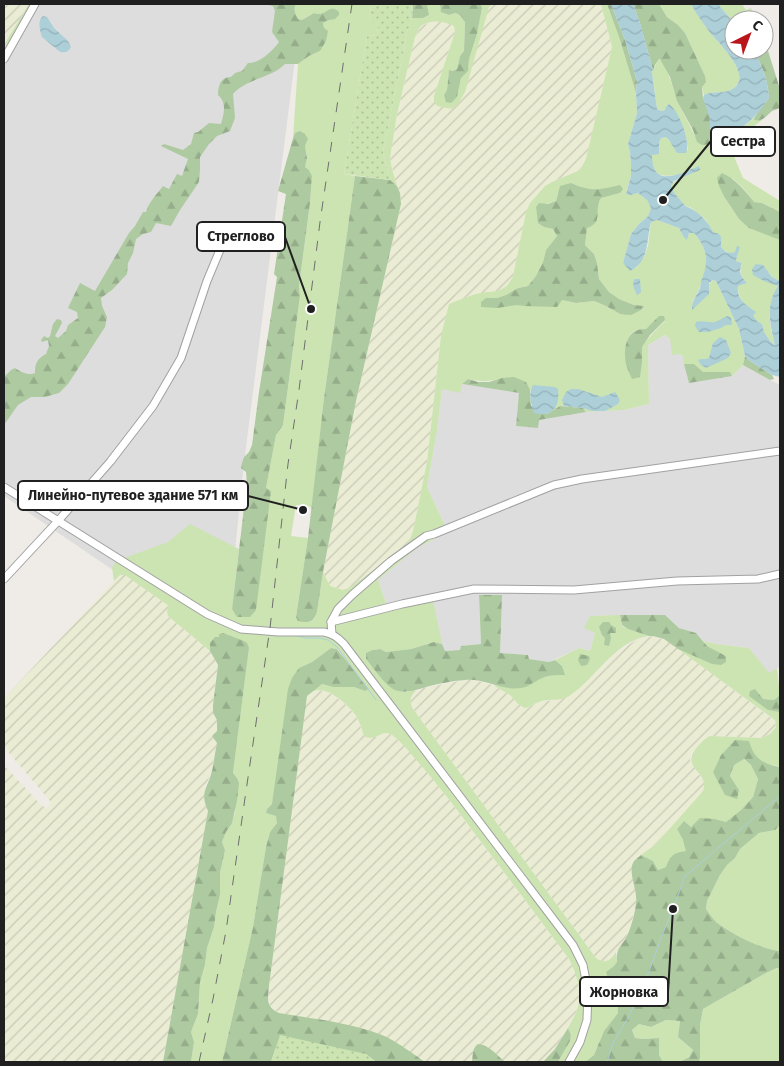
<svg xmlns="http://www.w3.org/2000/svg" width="784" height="1066" font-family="'Fira Sans',sans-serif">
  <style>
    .residential { fill: #ddd }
    .farmland { fill: url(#farmland-furrows) }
    .grass { fill: #cce4b2; fill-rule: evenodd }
    .forest { fill: url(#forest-firs) }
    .garden { fill: url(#garden-dots) }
    .water { fill: url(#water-waves) }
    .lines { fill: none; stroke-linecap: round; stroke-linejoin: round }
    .stream { stroke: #accfd8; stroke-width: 1 }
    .minor-casing { stroke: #a1a1a1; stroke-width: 9 }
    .minor { stroke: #fff; stroke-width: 7 }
    .rail { stroke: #6e6e6e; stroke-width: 1; stroke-dasharray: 10 10; stroke-linecap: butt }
    .leader { fill: none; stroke: #202020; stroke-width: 2 }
    .callout-dot { fill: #202020; stroke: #fff; stroke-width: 2 }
    .callout { fill: #fff; stroke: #202020; stroke-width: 2 }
    .callout-label { font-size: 14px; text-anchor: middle; font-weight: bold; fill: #202020 }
  </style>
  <defs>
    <pattern id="farmland-furrows" width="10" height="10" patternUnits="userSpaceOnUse" patternTransform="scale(1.25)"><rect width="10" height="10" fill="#ebecd4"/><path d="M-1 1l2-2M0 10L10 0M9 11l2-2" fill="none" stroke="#c9cab6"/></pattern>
    <pattern id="forest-firs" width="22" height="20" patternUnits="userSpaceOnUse" patternTransform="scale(1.25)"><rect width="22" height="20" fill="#aecaa0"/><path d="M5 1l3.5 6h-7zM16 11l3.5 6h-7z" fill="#95ad8a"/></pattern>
    <pattern id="garden-dots" width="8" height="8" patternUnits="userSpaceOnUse" patternTransform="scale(1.25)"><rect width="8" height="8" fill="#cce4b2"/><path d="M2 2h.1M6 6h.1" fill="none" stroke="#afc399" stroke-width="1.8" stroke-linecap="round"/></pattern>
    <pattern id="water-waves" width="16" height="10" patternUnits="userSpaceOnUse" patternTransform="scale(1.25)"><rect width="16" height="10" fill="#accfd8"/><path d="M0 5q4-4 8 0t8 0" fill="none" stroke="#94b1b9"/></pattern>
  </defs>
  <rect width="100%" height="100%" fill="#efece7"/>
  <g class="residential">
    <polygon points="4,4 302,4 243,471 234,561 216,636 107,566 4,496"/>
    <polygon points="665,335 670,339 679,354 683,356 732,376 743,365 770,380 780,385 780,666 769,674 749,648 716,644 703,641 696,633 679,628 665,615 590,616 595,633 590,651 579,648 549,662 529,659 528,655 500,653 501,595 479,595 481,644 461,646 461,650 444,651 442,644 389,612 378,580 417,548 448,532 427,487 437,431 442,389 462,384 519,393 516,426 537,427 539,420 580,412 624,410 649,404 648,345"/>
  </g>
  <g class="farmland">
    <polygon points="4,4 29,4 4,45"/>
    <polygon points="492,4 601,4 612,47 586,160 580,170 552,182 545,186 530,203 526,212 513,276 511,282 505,288 498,291 477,294 441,336 427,462 413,531 410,539 406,545 351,587 343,590 330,586 323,572 356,401 401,204 400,193 394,176 390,158 397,114 415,37 420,27 428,23 437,21 448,23 454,26 455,32 434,96 452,109 489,7"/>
    <polygon points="120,575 125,575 170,606 168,616 210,651 218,665 213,705 213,713 217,720 217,731 212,736 217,743 211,774 205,787 204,802 208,811 163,1062 4,1062 4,765 42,806 47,808 50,805 50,801 4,747 4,698"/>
    <polygon points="653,636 669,642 770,717 775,720 776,727 770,734 761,738 710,736 706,738 702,742 691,754 690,760 704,782 705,787 703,791 656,844 641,855 632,873 636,894 636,902 631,927 627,936 612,958 607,962 603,962 596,958 413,709 410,702 411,699 414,693 423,688 465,680 474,680 493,685 510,695 521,706 529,707 538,702 556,700 569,696 586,682 614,655 628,645 638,639"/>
    <polygon points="319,690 328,692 344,703 357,717 364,736 377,737 383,733 388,733 392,735 405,746 441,789 569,959 577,976 580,993 577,1010 568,1028 555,1049 543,1062 505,1062 487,1047 474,1047 472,1062 425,1062 384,1036 279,1013 270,1007 268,998 269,986 306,702 307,696 312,691"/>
  </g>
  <g class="grass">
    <polygon points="29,4 35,4 4,59 4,45"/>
    <path d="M 296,4 L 371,4 L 369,21 L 378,22 L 377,36 L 367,35 L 344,174 L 355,176 L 324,398 L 312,507 L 296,505 L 291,536 L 308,538 L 296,617 C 307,623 312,626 317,612 L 323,572 L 330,586 L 343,590 L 351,587 L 406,545 L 410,539 L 413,531 L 427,462 L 441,336 L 449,304 C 458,300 467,297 476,294 C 492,290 505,295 513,276 L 526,212 L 530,203 L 545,186 L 552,182 L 580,170 L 586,159 L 612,47 L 601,4 L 607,4 L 620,40 L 636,93 L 637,113 L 628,144 L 630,152 L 631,164 L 631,176 L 626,193 L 631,195 L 638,193 L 647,200 L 651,208 L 648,216 L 639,224 L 631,234 L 623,263 L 636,268 L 644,257 L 648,246 L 651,222 L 657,220 L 679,228 L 683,236 L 687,239 L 689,233 L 694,233 C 715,256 705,278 692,303 L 713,280 L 716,281 L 739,329 L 745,356 L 743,365 L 732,376 L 729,372 L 703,372 L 694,364 L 684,364 L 683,356 L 679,354 L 672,355 L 670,339 L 665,335 L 648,345 L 649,404 L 624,410 L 586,412 L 583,408 L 560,406 L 547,414 L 530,390 L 502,378 C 489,382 482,382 468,379 L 462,384 L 460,393 L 442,389 L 437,431 L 427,487 L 448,532 L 417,548 L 378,580 L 389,612 L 433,600 L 442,644 L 434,642 L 411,649 L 386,652 L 379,649 L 373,650 L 398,691 L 407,692 L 413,690 L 416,691 C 410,696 409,702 413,709 L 596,958 C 605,965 611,960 616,952 L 617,962 L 613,967 L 609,982 L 617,997 L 618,1013 L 604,1031 L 594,1055 L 585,1062 L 558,1062 L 570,1041 L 571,1035 L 568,1028 C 571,1022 575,1016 577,1010 C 583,992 577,975 569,959 C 532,909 494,859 457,810 C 444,793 432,778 418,762 C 410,753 402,742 392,735 C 381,728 377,743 364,736 C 362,729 360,723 357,717 C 350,707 332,690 319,690 C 318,690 313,691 312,691 L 322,684 L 333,687 L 354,687 L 365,691 L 369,689 L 338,649 L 331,648 L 312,662 L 299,668 L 272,804 L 267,809 L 266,813 L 277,816 L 277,823 L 270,832 L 266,847 L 253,927 L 222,1062 L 191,1062 L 194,1042 L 191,1032 L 198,1014 L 200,982 L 205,965 L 207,948 L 214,927 L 216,912 L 220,895 L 220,873 L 225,850 L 222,842 L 226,832 L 232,822 L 235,813 L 237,778 L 233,773 L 249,648 L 219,637 L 210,643 L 210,651 L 168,616 L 167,611 L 169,606 L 125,575 L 120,575 L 114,581 L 112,568 L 116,561 L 168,542 L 190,524 L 239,549 L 232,609 L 256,609 L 266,488 L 276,435 L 283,425 L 300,296 L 299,286 L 310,203 L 312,177 L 309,170 L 304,167 L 307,158 L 305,146 L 308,139 L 295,133 L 293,138 L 298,64 L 309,56 L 320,51 L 324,29 L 323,23 L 329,20 L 321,14 L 317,14 L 314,13 L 302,20 L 298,19 C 295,14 293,9 296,4 ZM 571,183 L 586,189 L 599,190 L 620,186 L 620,193 L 601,198 L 598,204 L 598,219 L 587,227 L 585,245 L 594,254 L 597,263 L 599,279 L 609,292 L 619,299 L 634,305 L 643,306 L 620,314 L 606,306 L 594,301 L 576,303 L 562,300 L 524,306 L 486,298 L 497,298 L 506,295 L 518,288 L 528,286 L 536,276 L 543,262 L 546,250 L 557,236 L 553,229 L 544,227 L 539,223 L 536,207 L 556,201 L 558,193 ZM 665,321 C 651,334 639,350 626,365 C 625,348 624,328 646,329 L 651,325 Z"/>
    <path d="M 427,4 L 440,4 L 442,12 L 449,15 L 454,13 L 460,15 L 465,22 L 464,51 L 460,56 L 457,69 L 453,71 L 449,71 L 447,90 L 444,95 L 457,97 L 461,78 L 468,71 L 469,59 L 477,34 L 482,8 L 481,4 L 492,4 L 489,7 L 465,92 L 458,104 L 452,109 L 437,106 L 434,102 L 434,96 L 455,32 L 454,26 C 444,21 431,19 421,26 C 418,29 417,34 415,37 L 397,114 L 390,158 L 392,169 L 397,186 L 390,180 L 383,152 L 408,28 L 409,27 L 412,18 L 423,18 L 429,15 Z"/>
    <path d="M 659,4 L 691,4 C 697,12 702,22 708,30 C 717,42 753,74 734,88 C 725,95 713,90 704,95 L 702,87 L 705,76 L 685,33 L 678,25 L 667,17 Z"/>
    <polygon points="718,4 742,4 746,10 751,8 756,20 734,20 734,23"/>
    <path d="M 659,59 L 660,59 C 670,72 672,88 678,102 C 684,116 692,128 697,141 L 713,139 L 710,128 L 718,136 L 747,124 L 755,116 L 755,120 L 762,120 L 748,131 L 728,142 L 743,178 L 780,201 L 780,212 L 762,203 L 754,202 L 743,188 L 732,178 L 725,198 L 739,219 L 763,232 L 780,240 L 780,281 L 772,277 L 768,271 L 773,284 L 779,286 C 766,304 768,326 776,345 L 770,341 L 764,332 L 762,324 L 757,321 L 752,316 L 755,312 C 746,305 737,299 738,286 L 747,283 C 741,276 739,273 742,263 L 736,261 L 737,256 L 735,252 C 729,255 725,251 721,247 L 721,237 L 713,232 L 706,220 L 690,207 L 685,206 C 680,198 673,194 670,186 C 677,177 691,175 700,169 C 688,172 662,182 654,170 C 651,166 652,160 652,155 L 659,148 L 659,143 L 661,138 L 666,137 L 673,145 L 688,150 C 685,125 684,125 665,110 L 661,111 L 657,109 L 653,79 L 651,72 C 654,69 656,64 659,59 Z"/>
    <path d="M 620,615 L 622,626 L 628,629 L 649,636 C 614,641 596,679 569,696 C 559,702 549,698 539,702 C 534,703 531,707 525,708 L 518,704 L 510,695 L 493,685 L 506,687 L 522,688 L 542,677 L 556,675 L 564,675 L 562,666 L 555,660 L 579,648 L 590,651 L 595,633 L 584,628 L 590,616 Z"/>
    <path d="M 703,641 L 716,644 L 749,648 L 769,673 L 777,668 L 780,695 L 774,700 L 763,699 L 768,710 L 779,712 L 780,714 L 780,767 L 768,764 L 757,759 L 752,751 L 735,740 L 721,755 L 713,772 L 739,790 L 730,776 L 734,765 L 743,759 L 751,765 L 758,779 L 753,797 L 741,810 L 726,822 L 715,819 L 691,827 L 684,821 L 677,829 L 683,840 L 687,852 L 666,867 L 658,870 L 653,861 L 641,855 L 656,844 L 703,791 C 710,770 678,769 698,746 C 702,742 705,738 710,736 L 761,738 L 770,734 L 776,727 L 775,720 L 678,649 L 692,654 L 726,656 L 707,646 Z"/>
    <path d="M 780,825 L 780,951 C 760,949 732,934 716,922 C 712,919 709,913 706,909 L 707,901 L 720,875 L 727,865 L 735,858 L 740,849 L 759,833 L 775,830 Z"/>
    <polygon points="778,968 780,969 780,1062 699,1062 700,1058 700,1025 703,1009 764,974"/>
    <path d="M 666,1020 L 680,1021 L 678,1037 L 693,1050 C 686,1064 677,1062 663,1062 L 659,1055 L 659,1038 L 644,1039 L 635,1038 L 632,1030 L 639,1024 L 651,1027 Z"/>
  </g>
  <g class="forest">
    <path d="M 263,4 L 296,4 C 293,9 295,14 298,19 L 302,20 L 314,13 C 326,18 329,2 339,12 L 339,15 L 335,19 L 329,20 L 323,23 L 324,28 L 328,31 L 326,41 L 320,51 L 309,56 L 298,64 L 285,64 C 270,79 247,78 233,94 L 235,118 L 230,131 L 217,136 L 209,144 L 200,157 L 200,170 L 199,182 L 180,210 L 171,226 L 156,223 L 151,232 L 143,234 L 136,239 L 133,253 L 128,263 L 127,274 L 112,290 L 101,298 L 102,306 L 107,317 L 105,327 L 68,384 L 59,393 L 45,397 L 31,397 L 18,405 L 4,425 L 4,377 L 11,370 L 15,368 C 21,372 29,376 35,373 C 35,363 37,359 46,354 L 49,346 L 48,340 L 42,342 L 41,340 L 44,336 L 48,338 L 50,336 L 53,324 L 57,319 L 61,320 L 62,323 L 55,336 L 58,338 L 66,331 L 68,325 L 78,318 L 77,312 L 68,308 L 80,283 L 95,291 L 129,233 L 135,226 L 143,212 L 146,212 C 148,203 157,194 163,186 L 169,189 L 177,174 L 182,176 L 188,159 L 161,146 L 164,144 L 183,150 L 191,144 L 194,133 L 198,132 L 209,123 L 221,124 C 224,113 227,103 218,95 C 218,85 221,77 231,77 L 235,73 L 242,71 L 248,63 C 261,63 272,51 279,42 L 272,32 L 275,11 L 273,6 Z"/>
    <polygon points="413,4 427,4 429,15 423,18 412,18"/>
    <polygon points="440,4 481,4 482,8 477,34 469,59 468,71 461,78 457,97 451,103 446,102 444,95 447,90 449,70 453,71 457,69 460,56 464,51 465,22 460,15 455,13 449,15 441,12"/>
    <polygon points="607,4 611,4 625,40 637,81 636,93 620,40"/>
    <polygon points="633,4 659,4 667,17 678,25 685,33 705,76 706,82 702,87 703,98 710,116 710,128 713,139 711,144 702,145 697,142 693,130 677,101 670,77 660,59 659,59 655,65 653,70 640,23"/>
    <path d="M 764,38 L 780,89 L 780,108 C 779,108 773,111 772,111 C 766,116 763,122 754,120 C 755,114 765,104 769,98 C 768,80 762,65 753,50 L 764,50 Z"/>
    <path d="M 300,131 L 305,134 L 308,139 L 305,146 L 307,158 L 305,167 L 309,170 L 312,176 L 310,203 L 299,286 L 300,296 L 283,425 L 276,435 L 266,488 L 271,491 L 256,610 L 250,617 L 237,617 L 232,609 L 243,516 C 244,501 248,487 246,472 L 241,468 L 242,463 L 244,457 L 249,452 L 252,445 L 259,392 L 277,277 L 274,274 L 286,194 L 278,191 L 293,138 L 295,133 Z"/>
    <path d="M 722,173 C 736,179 745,191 754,202 L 762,203 L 780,212 L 780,240 L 749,228 L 739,219 L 725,198 L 719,186 L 717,178 Z"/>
    <path d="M 355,176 L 390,180 L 397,186 L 400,193 L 401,204 L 356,401 L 323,572 L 317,612 C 313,623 309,623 298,621 L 296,617 L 308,538 L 324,398 Z"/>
    <path d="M 571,183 C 592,192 598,190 620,185 L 623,189 L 620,193 L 601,198 C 593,211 605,221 587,228 L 585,245 L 594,254 L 597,263 L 599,279 L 609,292 L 619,299 L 634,305 L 644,306 L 641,310 L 631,315 L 620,314 L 606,306 L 594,301 L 576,303 L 562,300 L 557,307 L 524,306 L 517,305 L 497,308 L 481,307 L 481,302 L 486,298 L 497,298 L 506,295 L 518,288 L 528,286 L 536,276 L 543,262 L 546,250 L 557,236 L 553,229 L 544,227 L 538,223 L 536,207 L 539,203 L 548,204 L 556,201 L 560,186 Z"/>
    <path d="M 659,316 L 664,316 L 665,320 L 650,335 L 642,347 L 642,362 L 640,377 L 632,379 C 630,374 627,369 626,364 C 623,348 626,328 646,329 Z"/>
    <polygon points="745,356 750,361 772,375 774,379 770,380 743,365"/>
    <polygon points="684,364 694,364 703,372 730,372 732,376 689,383"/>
    <polygon points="514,377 526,382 530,390 531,406 547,414 560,406 583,408 586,412 539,420 538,428 516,426 519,393 462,384 468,379 478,382 489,382 502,378"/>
    <path d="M 479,595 L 502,595 L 500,653 L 528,655 L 529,659 L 549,662 L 555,660 L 562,666 L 565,675 C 557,675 549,675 542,678 C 535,681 529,687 521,688 C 502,691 484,678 465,680 C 452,681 435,684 423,688 C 415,690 407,693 398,691 C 386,688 374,668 366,659 L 366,653 L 373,650 L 380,649 L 386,652 L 411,649 L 434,642 L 442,644 L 445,651 L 460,650 L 461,646 L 481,644 Z"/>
    <polygon points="620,615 665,615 679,628 696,633 707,646 726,656 726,662 721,665 712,664 678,649 664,639 653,636 649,636 628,629 622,625"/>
    <polygon points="603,622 609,622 611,625 616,628 616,633 610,633 611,638 609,646 604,645 605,638 602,635 599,627"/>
    <path d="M 223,633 L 244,641 L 247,643 L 249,648 L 233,773 L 237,778 L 239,783 L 237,801 L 232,823 L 226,832 L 222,842 L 225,850 L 220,873 L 220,895 L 216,912 L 214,927 L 207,948 L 205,965 L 200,982 L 198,1014 L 191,1032 L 194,1042 L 191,1062 L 163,1062 L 208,811 C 199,792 208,788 212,771 C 214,762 215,752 217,743 L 212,736 L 217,731 L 217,720 L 213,713 L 213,705 L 218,665 L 210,651 L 210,643 L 215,637 L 219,637 L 219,634 Z"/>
    <path d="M 331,648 L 337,649 L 369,689 L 365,691 L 354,687 L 333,687 L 322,684 L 307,696 L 269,986 C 268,999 265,1006 279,1013 C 313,1019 349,1022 382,1035 C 395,1040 413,1054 425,1062 L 376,1062 L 366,1054 L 276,1047 L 271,1062 L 222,1062 L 253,927 L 266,847 L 270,832 L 277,823 L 276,816 L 266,813 L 267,809 L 272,804 L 288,689 L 292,678 L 299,668 L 312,662 Z"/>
    <polygon points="580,654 589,656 590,659 587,665 581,666 578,660"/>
    <polygon points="755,689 763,699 774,700 780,695 780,714 779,712 768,710 749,696 750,691"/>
    <path d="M 735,740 L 749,741 C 754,759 762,763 779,767 L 780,765 L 780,825 L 775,830 L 759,833 L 740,849 L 735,858 L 727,865 L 720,875 L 707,901 L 706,909 C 709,913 712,918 716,922 C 732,934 760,949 780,951 L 780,969 L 777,968 L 764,974 L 703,1009 L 700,1025 L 700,1058 L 699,1062 L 680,1062 L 689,1057 L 693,1050 L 678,1037 L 680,1021 L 666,1020 L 651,1027 L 639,1024 L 632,1030 L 635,1038 L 644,1039 L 659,1038 L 659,1055 L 663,1062 L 585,1062 L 594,1055 L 604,1031 L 618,1013 L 617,997 L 609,982 L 606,972 L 613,967 L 617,962 C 616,946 622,947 628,934 C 632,924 635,913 636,903 C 638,892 628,872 633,863 C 634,860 639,857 641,855 L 653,861 L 658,870 L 666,867 C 671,855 673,853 686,851 L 683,840 L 677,829 L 684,821 L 691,827 L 700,818 L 715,819 L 726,822 L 741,810 L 753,797 L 758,779 L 751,765 L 744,759 L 734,765 L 730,776 L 739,790 L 737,799 L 725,795 L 713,772 L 721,755 Z"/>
    <polygon points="568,1028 571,1035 570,1041 558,1062 543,1062 555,1049"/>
    <path d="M 478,1044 C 489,1045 497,1055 505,1062 L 472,1062 C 473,1055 472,1048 478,1044 Z"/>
  </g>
  <g class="garden">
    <polygon points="371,4 413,4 412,18 409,28 408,28 383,152 390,180 344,174 367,35 377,36 378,23 369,21"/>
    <polygon points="280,1035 366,1054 376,1062 271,1062"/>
  </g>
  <g class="water">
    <path d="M 611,4 L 633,4 L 640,23 L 653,70 L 651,72 L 652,73 L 657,109 L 661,111 L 665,110 L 666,107 L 669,104 C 679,111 691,141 686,153 L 677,153 L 669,140 L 666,137 L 661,138 L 659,143 L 659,154 L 652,155 C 652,189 679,174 699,166 L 700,170 L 674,181 L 671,186 C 673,194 680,198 685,206 C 697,210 708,221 713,232 L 719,234 L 721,237 L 721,247 L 726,252 L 731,253 L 735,252 L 737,246 L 740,247 L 737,256 L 736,261 L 742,263 C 738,273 741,276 747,283 L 738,286 C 736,299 746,305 756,312 L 753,316 L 757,321 L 762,324 L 764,332 L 770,341 L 775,345 C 770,324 765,306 778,286 L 764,281 L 753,275 L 752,269 L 756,264 L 763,265 L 772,277 L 780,281 L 780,377 L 772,375 L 750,361 L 745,356 L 739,329 L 716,281 L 713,280 L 709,283 L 709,294 L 692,310 C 692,300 696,297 700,288 C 701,284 701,280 703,276 C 709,259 706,247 694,233 L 689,233 L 687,240 L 683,236 L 679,228 L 657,220 L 651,222 C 646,241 650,261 630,271 L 623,263 L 631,234 L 639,224 L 648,216 L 651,208 L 647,200 L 638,193 L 631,195 L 626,194 L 631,176 L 631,164 L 630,152 L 628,144 L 637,113 L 636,93 L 637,81 L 625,40 Z"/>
    <path d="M 691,4 L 718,4 L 734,23 L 734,50 L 753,50 C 762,65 768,80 769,98 C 760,111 747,128 730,133 C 727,135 722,135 718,136 L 710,128 L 709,116 L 703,98 L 704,95 C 713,90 725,95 734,88 C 753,74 717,42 708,30 C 702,22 696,13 691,4 Z"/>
    <path d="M 43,16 L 47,17 L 54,28 L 68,41 L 71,47 C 68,52 66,53 60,52 L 42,37 C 40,30 37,21 43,16 Z"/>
    <polygon points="634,279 640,279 641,292 637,295 633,286"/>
    <path d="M 728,316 L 731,318 L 732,325 L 726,325 L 721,328 L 708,332 L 699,332 L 695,326 L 696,322 C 703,320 709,323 715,322 C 720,321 723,317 728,316 Z"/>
    <path d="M 720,337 L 726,340 L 731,353 L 728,358 L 706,368 L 701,365 L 698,360 C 701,358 704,360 709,358 L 713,343 Z"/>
    <path d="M 533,385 L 555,387 L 558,389 C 560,406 553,418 534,413 C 531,405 528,393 533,385 Z"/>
    <polygon points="571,389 578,389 602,397 615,392 620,400 618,404 605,411 592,411 583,408 564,406 562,400 566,392"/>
  </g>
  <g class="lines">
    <g class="stream">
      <polyline points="294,635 306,638 320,638 328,640 337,647 376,700"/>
      <polyline points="607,1062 613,1043 629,1016 647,977 661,938 673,909 685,876 780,796"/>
    </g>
    <defs>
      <g id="minor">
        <polyline points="4,59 35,4"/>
        <path d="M 4,487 L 207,614 L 241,629 L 278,632 L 324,632 C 333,634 337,637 344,644 L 573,945 L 583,965 L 588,991 L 587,1020 L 580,1042 L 569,1062"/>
        <polyline points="4,579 58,521 110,462 153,406 181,358 207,281 230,226"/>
        <polyline points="331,622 402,604 474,589 574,590 677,581 758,579 780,574"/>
        <polyline points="332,634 331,622 338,609 352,595 391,561 426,536 434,534 554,485 582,479 780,451"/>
      </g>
    </defs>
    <use href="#minor" class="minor-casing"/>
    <use href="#minor" class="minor"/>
    <polyline class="rail" points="199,1062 213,999 226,931 245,798 270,628 288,464 299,390 320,222 352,4"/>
  </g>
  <path class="leader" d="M663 200L711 141M311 309L285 237M303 510L248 496M673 909L668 992"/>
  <g class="callout-dot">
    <circle cx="663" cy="200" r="5"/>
    <circle cx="311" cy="309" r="5"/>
    <circle cx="303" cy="510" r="5"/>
    <circle cx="673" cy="909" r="5"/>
  </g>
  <g class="callout">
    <rect x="711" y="127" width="64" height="29" rx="5"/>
    <rect x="197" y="222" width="88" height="29" rx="5"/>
    <rect x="18" y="481" width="230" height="29" rx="5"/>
    <rect x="580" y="977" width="88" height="29" rx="5"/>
  </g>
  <g class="callout-label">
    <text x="743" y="146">Сестра</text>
    <text x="241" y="241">Стреглово</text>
    <text x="133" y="500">Линейно-путевое здание 571 км</text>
    <text x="624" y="997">Жорновка</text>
  </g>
  <rect width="784" height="1066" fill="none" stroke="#202020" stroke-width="10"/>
  <g transform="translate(749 35) rotate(42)"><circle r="24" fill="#ffffff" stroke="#a6a6a6"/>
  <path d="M0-4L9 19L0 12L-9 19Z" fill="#ba151a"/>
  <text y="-8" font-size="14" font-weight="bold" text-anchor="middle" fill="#202020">С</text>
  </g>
</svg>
